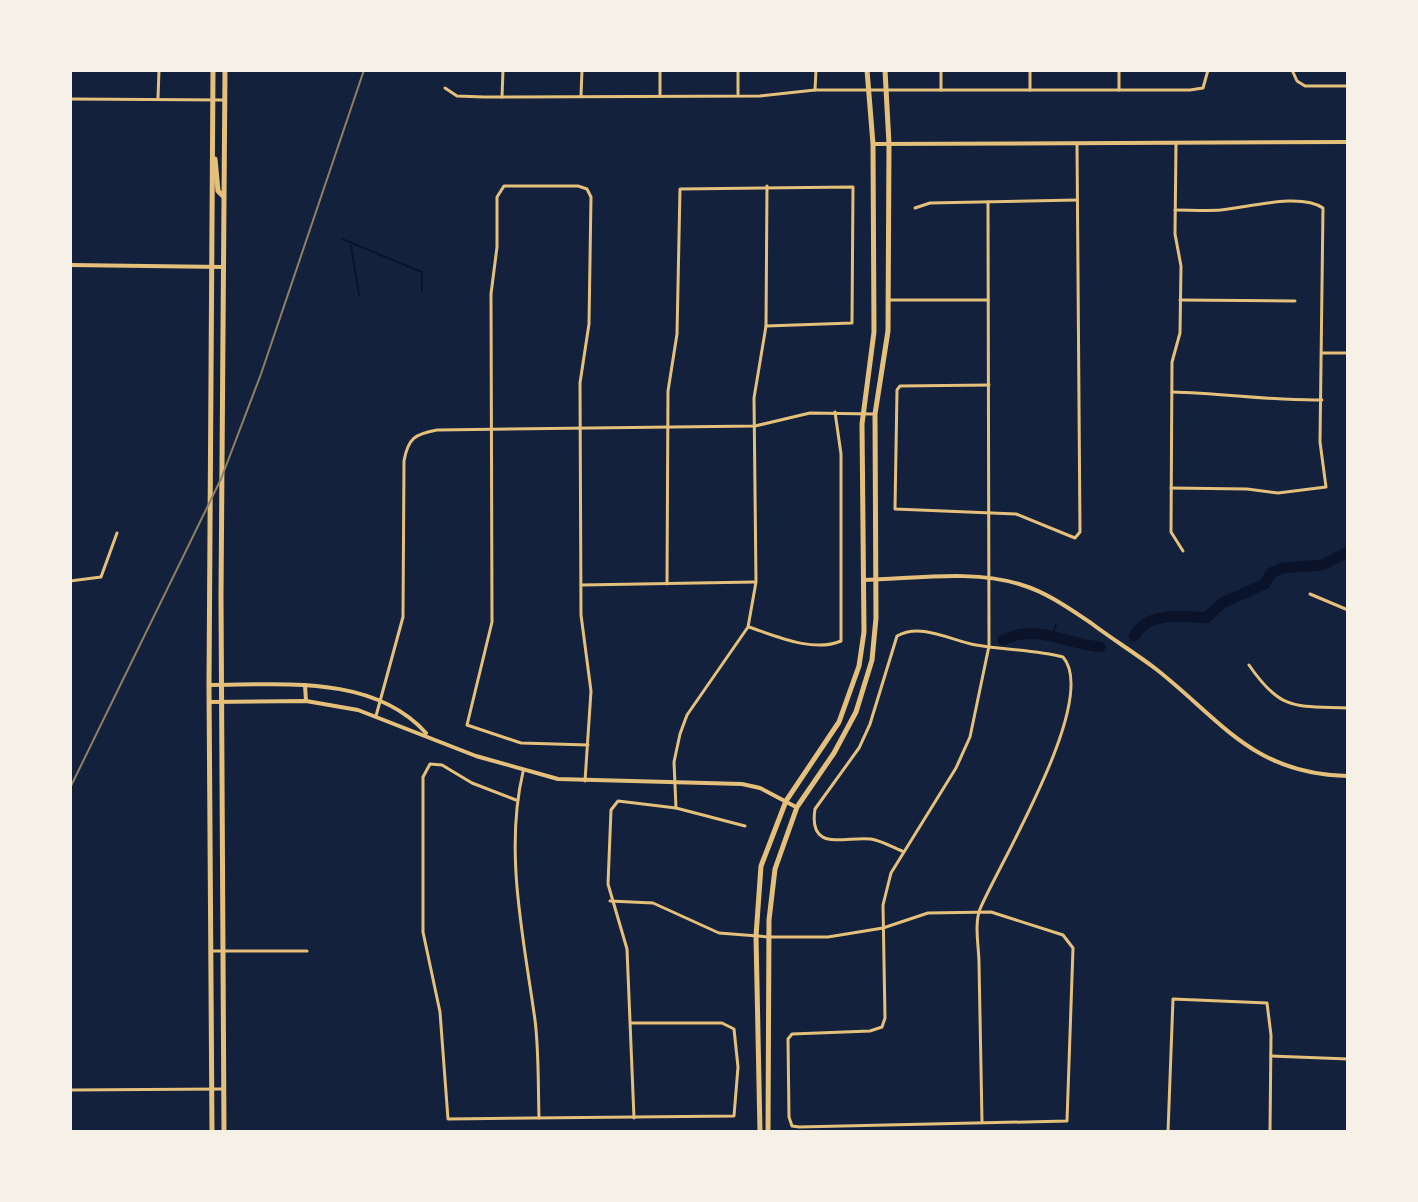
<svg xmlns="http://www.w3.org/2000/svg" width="1418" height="1202" font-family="'Source Sans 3',sans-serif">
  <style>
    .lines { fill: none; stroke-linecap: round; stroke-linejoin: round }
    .stream { stroke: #0b132b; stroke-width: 2 }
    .river { stroke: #0b132b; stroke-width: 11 }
    .minor { stroke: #e5c07b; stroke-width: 3 }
    .tertiary { stroke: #e5c07b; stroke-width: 4 }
    .secondary { stroke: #e5c07b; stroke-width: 5 }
    .rail { stroke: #918062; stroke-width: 2 }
  </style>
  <rect width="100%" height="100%" fill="#14213d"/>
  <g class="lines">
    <g class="stream">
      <polyline points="342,239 422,272 422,291"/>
      <polyline points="351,246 359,295"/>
      <polyline points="1052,636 1056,625"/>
    </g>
    <g class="river">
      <path d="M 1134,636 C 1149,611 1181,616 1206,618 L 1222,603 L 1265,584 L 1271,573 L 1282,568 L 1322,565 L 1348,552"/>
      <path d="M 1003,640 C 1035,623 1067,644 1100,647"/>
    </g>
    <g class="minor">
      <polyline points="941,70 941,90"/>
      <polyline points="1292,70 1297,81 1305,86 1348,86"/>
      <polyline points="445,88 457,96 484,97 760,96 815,90 1190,90 1203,88 1208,70"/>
      <polyline points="815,90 816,70"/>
      <polyline points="1030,90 1030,70"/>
      <polyline points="1119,90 1119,70"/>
      <polyline points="660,94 660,70"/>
      <polyline points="738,94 738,70"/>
      <polyline points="581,96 582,70"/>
      <polyline points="502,97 503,70"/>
      <polyline points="158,98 159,70"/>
      <polyline points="70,99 225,100"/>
      <polyline points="1176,144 1175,234 1181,266 1180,333 1172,362 1171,532 1183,551"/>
      <polyline points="915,208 930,203 1077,200"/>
      <polyline points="888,300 988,300"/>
      <polyline points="1180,300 1295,301"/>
      <polyline points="1323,353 1348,353"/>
      <polyline points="989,385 900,386 897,390 895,509 1016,514 1075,538 1080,532 1077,144"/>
      <path d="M 1172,392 C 1223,393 1271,401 1322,400"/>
      <path d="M 1171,488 L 1247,489 L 1278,493 L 1326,487 L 1320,442 L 1323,208 C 1300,192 1246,208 1221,210 C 1206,211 1190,210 1175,210"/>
      <polyline points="70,581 101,577 117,533"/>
      <polyline points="667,584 668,391 677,334 680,189 853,187 852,323 766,326"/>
      <polyline points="582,585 754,582"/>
      <polyline points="1310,594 1348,610"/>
      <path d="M 749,627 C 776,636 813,653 841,641 L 841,454 L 835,412"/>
      <path d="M 1249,665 C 1281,712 1296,706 1348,708"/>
      <path d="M 376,716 L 403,617 L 404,461 C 408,438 415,434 437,430 L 755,426 L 810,413 L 873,414"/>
      <path d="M 523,772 C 504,852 524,940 535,1020 C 539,1052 538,1086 539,1118"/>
      <polyline points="585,781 591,691 581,615 580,383 589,324 591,197 587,189 578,186 504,186 497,197 497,247 491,294 492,622 467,725 521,743 588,745"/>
      <polyline points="516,800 472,783 442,765 430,764 423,777 423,932 440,1012 448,1119 734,1116 738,1067 734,1029 722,1023 631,1023"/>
      <polyline points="676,808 674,762 680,734 687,715 748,627 756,582 754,398 766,326 767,186"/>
      <path d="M 902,851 C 892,847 882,841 871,839 C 845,836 808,853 815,809 L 859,748 L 870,724 L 897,636 C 921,622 952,641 976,645 C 1005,650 1035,650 1063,657 C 1100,699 999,864 980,909 C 974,924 979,948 979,963 C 980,1016 981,1069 982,1121"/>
      <polyline points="610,901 653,903 719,933 769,937 828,937 883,928 928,913 991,912 1063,935 1073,948 1067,1121 799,1127 792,1126 789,1117 788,1039 792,1034 870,1031 882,1027 885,1018 883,905 891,873 956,768 970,737 989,646 988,202"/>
      <polyline points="211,951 307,951"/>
      <polyline points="1271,1056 1348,1059"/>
      <polyline points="70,1090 222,1089"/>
      <polyline points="634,1118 627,949 608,884 611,810 618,801 676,808 745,826"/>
      <polyline points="1168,1132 1173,999 1267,1003 1271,1035 1270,1132"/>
    </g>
    <g class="tertiary">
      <polyline points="873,144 1348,142"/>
      <polyline points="70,265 223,267"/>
      <path d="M 863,580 C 914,579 973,569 1022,585 C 1046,592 1070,609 1091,623 C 1112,639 1135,653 1156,669 C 1222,721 1253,774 1348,776"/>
      <path d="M 209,685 C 281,685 373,674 426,733"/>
      <polyline points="305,685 306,701"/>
      <polyline points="209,702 306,701 358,710 476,756 558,779 742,784 760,788 796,807"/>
    </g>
    <g class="secondary">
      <polyline points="215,159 218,191 223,196"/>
      <polyline points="212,1132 209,685 213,70"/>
      <polyline points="224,1132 221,596 225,70"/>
      <polyline points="760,1132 756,936 761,866 786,801 839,722 859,666 864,632 862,424 874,332 873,144 867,70"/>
      <polyline points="768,1132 769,920 775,869 797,807 834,753 856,712 872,660 876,618 875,414 888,331 889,144 885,70"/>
    </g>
    <polyline class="rail" points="70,788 221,479 261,374 364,70"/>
  </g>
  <rect width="1418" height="1202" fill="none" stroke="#f6f1e7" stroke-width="144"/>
</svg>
